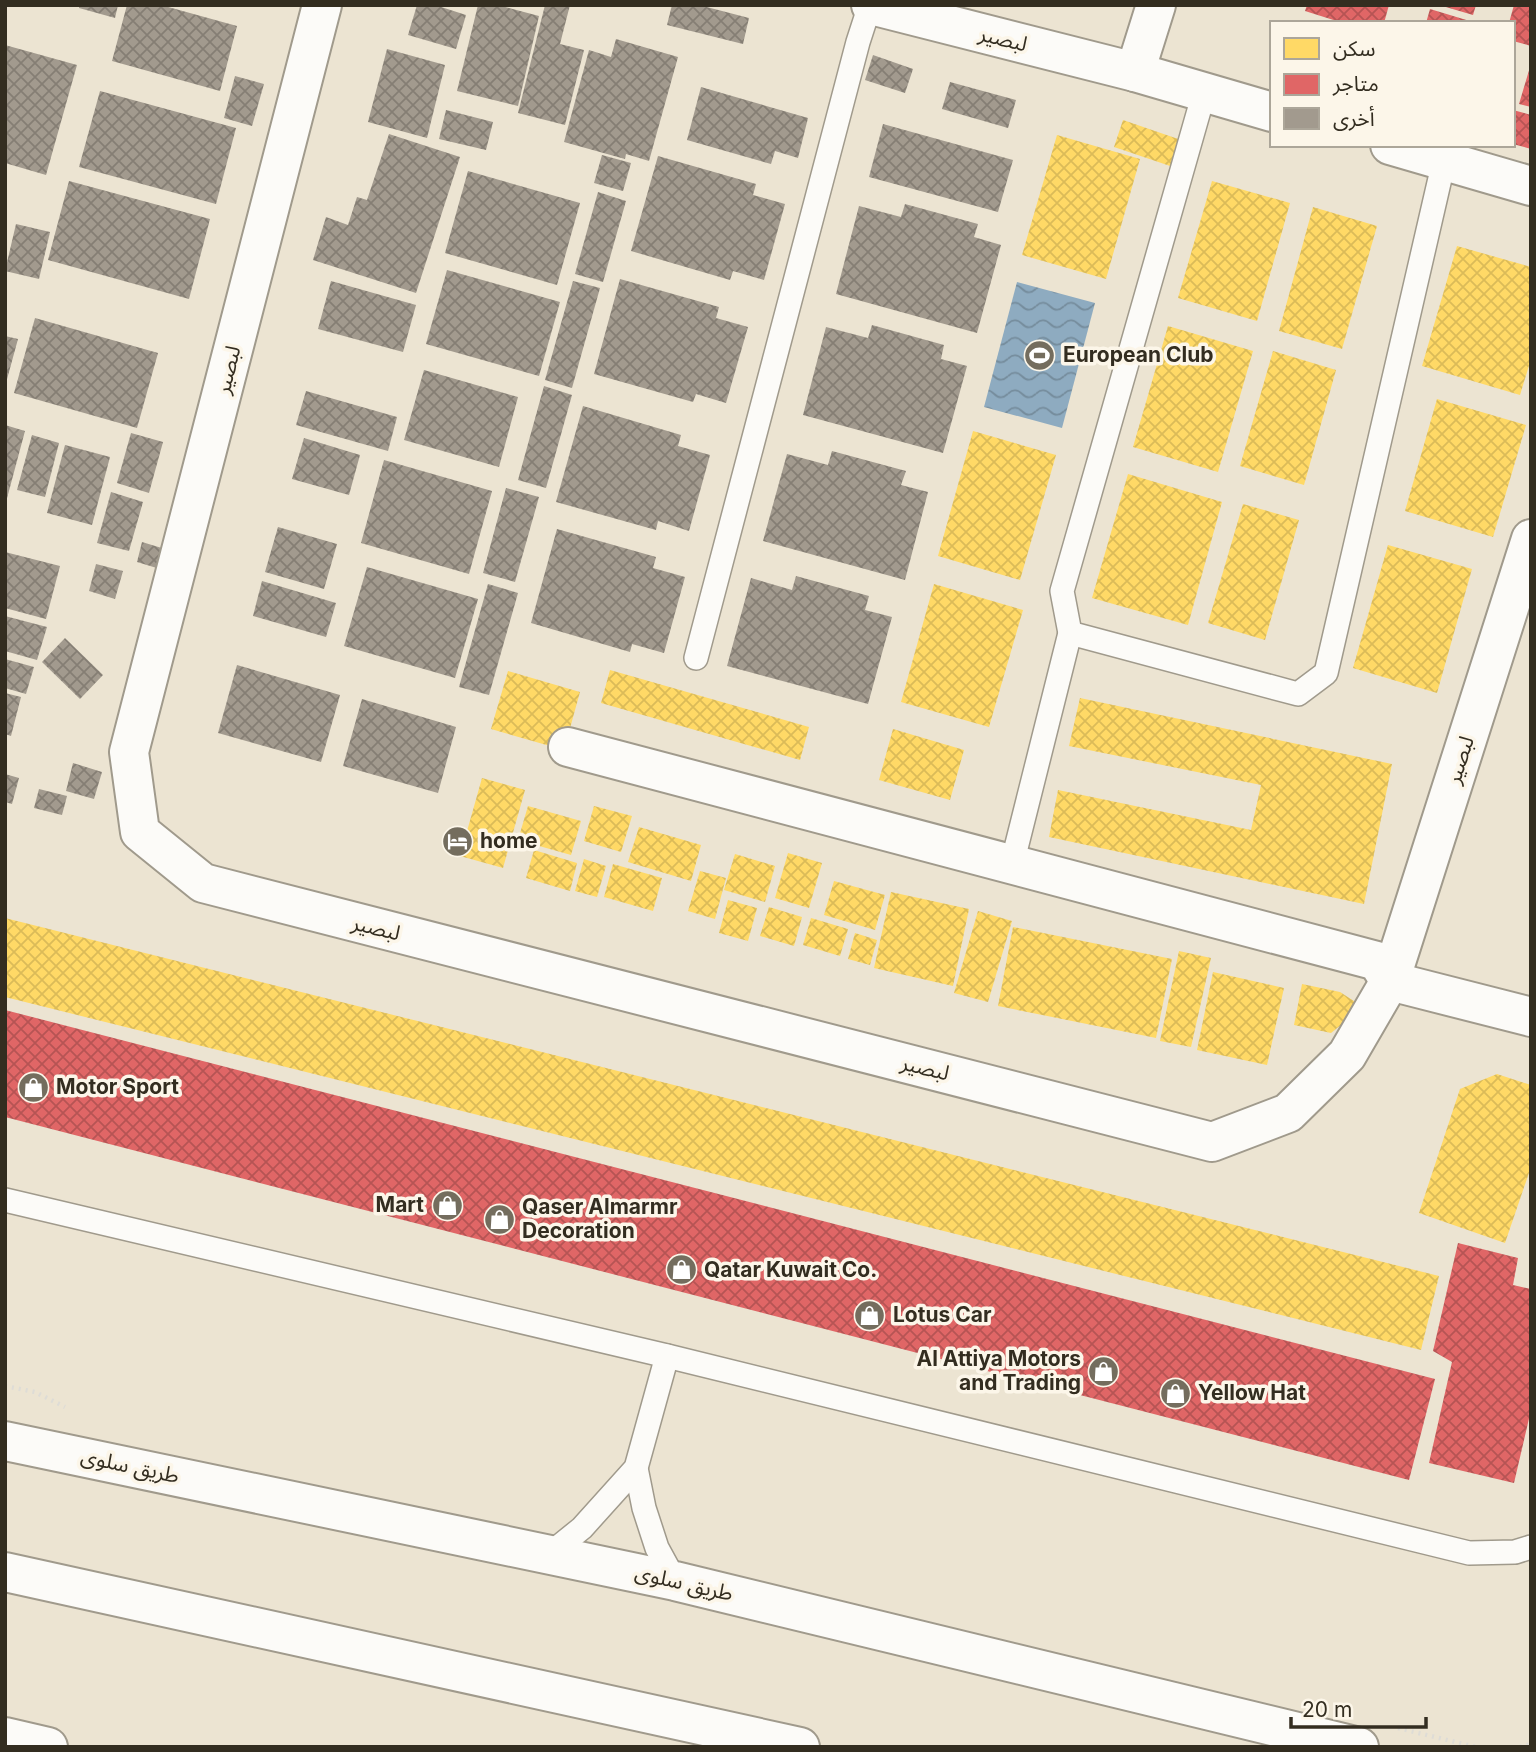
<svg xmlns="http://www.w3.org/2000/svg" width="1536" height="1752" font-family="Inter,'Noto Sans Arabic',sans-serif">
  <style>
    .water { fill: url(#water-waves) }
    .homes { fill: url(#homes-cross-hatch) }
    .shops { fill: url(#shops-cross-hatch) }
    .building { fill: url(#building-cross-hatch) }
    .lines { fill: none; stroke-linecap: round; stroke-linejoin: round }
    .service-casing { stroke: #a09a8c; stroke-width: 26 }
    .minor-casing { stroke: #a09a8c; stroke-width: 42 }
    .secondary-casing { stroke: #a09a8c; stroke-width: 42 }
    .motorway-casing { stroke: #a09a8c; stroke-width: 42 }
    .path { stroke: #dedcd6; stroke-width: 4.5; stroke-dasharray: 2 5; stroke-linecap: butt }
    .service { stroke: #fcfbf8; stroke-width: 23 }
    .minor { stroke: #fcfbf8; stroke-width: 38 }
    .secondary { stroke: #fcfbf8; stroke-width: 38 }
    .motorway { stroke: #fcfbf8; stroke-width: 38 }
    .labels { text-anchor: middle; stroke-width: 7; stroke-linejoin: round; paint-order: stroke }
    .street-label { font-size: 21px; fill: #332d20; stroke: #fcf6e9 }
    .poi-label { font-size: 21px; font-weight: bold; fill: #332d20; stroke: #fcf6e9; text-anchor: start }
  </style>
  <defs>
    <pattern id="water-waves" width="16" height="10" patternUnits="userSpaceOnUse" patternTransform="scale(1.75)"><rect width="16" height="10" fill="#8eabc0"/><path d="M0 5q4-4 8 0t8 0" fill="none" stroke="#758c9c"/></pattern>
    <pattern id="homes-cross-hatch" width="8" height="8" patternUnits="userSpaceOnUse" patternTransform="scale(1.75)"><rect width="8" height="8" fill="#ffd966"/><path d="M0 0l8 8M0 8l8-8" fill="none" stroke="#dbbb58"/></pattern>
    <pattern id="shops-cross-hatch" width="8" height="8" patternUnits="userSpaceOnUse" patternTransform="scale(1.75)"><rect width="8" height="8" fill="#e06666"/><path d="M0 0l8 8M0 8l8-8" fill="none" stroke="#b65454"/></pattern>
    <pattern id="building-cross-hatch" width="8" height="8" patternUnits="userSpaceOnUse" patternTransform="scale(1.75)"><rect width="8" height="8" fill="#a29a8e"/><path d="M0 0l8 8M0 8l8-8" fill="none" stroke="#857e74"/></pattern>
  </defs>
  <rect width="100%" height="100%" fill="#ece4d2"/>
  <polygon class="water" points="1017,282 1095,303 1062,428 984,407"/>
  <g class="homes">
    <polygon points="1123,120 1184,141 1176,168 1114,147"/>
    <polygon points="1057,135 1140,159 1106,279 1022,255"/>
    <polygon points="1212,181 1290,203 1257,321 1178,298"/>
    <polygon points="1313,207 1377,226 1342,349 1279,331"/>
    <polygon points="1457,246 1531,267 1531,359 1520,395 1422,366"/>
    <polygon points="1168,326 1253,351 1218,472 1133,447"/>
    <polygon points="1273,351 1336,370 1304,485 1240,466"/>
    <polygon points="1437,399 1526,425 1493,537 1405,511"/>
    <polygon points="973,431 1056,455 1020,580 938,556"/>
    <polygon points="1128,474 1222,502 1188,625 1092,598"/>
    <polygon points="1243,504 1299,520 1265,640 1208,623"/>
    <polygon points="1388,545 1472,569 1437,693 1353,668"/>
    <polygon points="934,584 1023,610 989,727 901,702"/>
    <polygon points="610,670 809,727 800,760 601,703"/>
    <polygon points="508,671 580,692 564,750 491,729"/>
    <polygon points="1080,698 1392,764 1364,904 1049,837 1058,790 1251,830 1261,785 1069,746"/>
    <polygon points="893,729 964,750 950,800 879,780"/>
    <polygon points="482,778 525,790 503,868 460,856"/>
    <polygon points="528,806 581,821 571,855 518,840"/>
    <polygon points="594,806 632,816 621,852 584,841"/>
    <polygon points="639,827 701,845 691,881 628,862"/>
    <polygon points="534,850 577,863 570,891 526,878"/>
    <polygon points="788,853 822,863 809,908 775,898"/>
    <polygon points="735,854 775,866 765,902 724,890"/>
    <polygon points="584,859 606,866 597,897 575,891"/>
    <polygon points="613,864 662,878 653,911 604,897"/>
    <polygon points="700,871 726,878 715,919 688,911"/>
    <polygon points="834,881 885,895 875,930 824,915"/>
    <polygon points="891,892 969,909 953,986 874,968"/>
    <polygon points="728,900 757,908 748,941 719,933"/>
    <polygon points="769,907 802,917 794,946 760,936"/>
    <polygon points="978,911 1012,921 988,1002 954,993"/>
    <polygon points="5,918 1439,1276 1421,1350 5,997"/>
    <polygon points="811,918 848,929 840,956 803,945"/>
    <polygon points="1013,927 1172,959 1156,1038 998,1006"/>
    <polygon points="855,933 877,940 870,965 848,959"/>
    <polygon points="1179,951 1211,958 1191,1047 1160,1041"/>
    <polygon points="1213,972 1284,988 1267,1065 1197,1050"/>
    <polygon points="1302,984 1340,992 1363,1007 1331,1033 1294,1025"/>
    <polygon points="1497,1074 1531,1085 1531,1167 1505,1243 1419,1213 1460,1089"/>
  </g>
  <g class="shops">
    <polygon points="1307,5 1389,5 1384,23 1343,23 1305,11"/>
    <polygon points="1439,5 1476,5 1473,15"/>
    <polygon points="1514,5 1531,5 1531,46 1513,41 1513,23 1509,23"/>
    <polygon points="1430,9 1473,22 1473,23 1426,23"/>
    <polygon points="1530,67 1531,67 1531,107 1519,104"/>
    <polygon points="1513,110 1531,115 1531,149 1513,144"/>
    <polygon points="5,1010 1435,1379 1409,1480 5,1117"/>
    <polygon points="1458,1243 1518,1258 1513,1285 1531,1289 1531,1410 1514,1483 1429,1463 1452,1362 1433,1351"/>
  </g>
  <g class="building">
    <polygon points="79,5 118,5 115,18 79,8"/>
    <polygon points="127,5 161,5 237,26 220,91 112,61"/>
    <polygon points="417,5 435,5 466,15 456,49 408,35"/>
    <polygon points="478,5 498,5 539,16 518,106 457,91"/>
    <polygon points="545,5 570,5 560,44 584,50 565,125 518,113"/>
    <polygon points="672,5 699,5 749,18 743,44 667,25"/>
    <polygon points="616,39 678,57 649,161 626,154 625,159 564,142 589,50 611,57"/>
    <polygon points="5,45 77,65 46,175 5,163"/>
    <polygon points="387,49 445,65 427,138 368,122"/>
    <polygon points="873,55 913,69 905,93 865,80"/>
    <polygon points="235,76 264,84 252,126 224,118"/>
    <polygon points="950,82 1016,100 1008,128 942,109"/>
    <polygon points="701,87 808,118 798,158 775,151 771,164 687,140"/>
    <polygon points="100,91 236,128 216,204 79,167"/>
    <polygon points="446,110 493,122 486,150 439,139"/>
    <polygon points="883,124 1013,160 998,212 869,177"/>
    <polygon points="389,134 460,157 416,293 313,260 326,217 348,225 357,197 367,200"/>
    <polygon points="602,155 631,163 623,191 594,183"/>
    <polygon points="658,156 756,184 753,195 785,204 764,280 733,271 730,280 631,251"/>
    <polygon points="468,171 580,203 557,285 445,253"/>
    <polygon points="69,181 210,219 189,299 48,260"/>
    <polygon points="598,192 626,201 603,282 575,274"/>
    <polygon points="905,204 978,224 974,237 1001,245 977,333 836,294 859,206 901,217"/>
    <polygon points="16,224 50,232 39,279 5,271"/>
    <polygon points="447,270 560,302 539,376 426,344"/>
    <polygon points="620,279 719,307 716,318 748,327 726,403 696,394 693,402 594,374"/>
    <polygon points="331,281 416,305 403,352 318,329"/>
    <polygon points="573,281 600,288 572,388 545,380"/>
    <polygon points="35,318 158,353 137,428 14,393"/>
    <polygon points="872,325 944,345 941,359 967,366 943,453 803,415 826,327 868,338"/>
    <polygon points="5,336 18,339 6,383 5,383"/>
    <polygon points="424,370 518,397 499,467 404,440"/>
    <polygon points="544,386 572,395 546,488 518,480"/>
    <polygon points="306,391 397,417 388,451 296,425"/>
    <polygon points="583,406 681,435 678,446 710,455 689,531 658,521 656,530 556,502"/>
    <polygon points="5,425 25,431 6,502 5,502"/>
    <polygon points="131,433 163,442 149,493 117,483"/>
    <polygon points="32,435 59,443 45,497 17,490"/>
    <polygon points="304,438 360,455 349,495 292,479"/>
    <polygon points="65,445 110,457 92,525 47,513"/>
    <polygon points="832,451 906,471 901,485 928,492 905,580 763,541 787,454 828,465"/>
    <polygon points="384,460 492,491 469,574 361,543"/>
    <polygon points="506,488 539,497 515,582 483,573"/>
    <polygon points="111,492 143,502 129,551 97,543"/>
    <polygon points="278,527 337,544 324,589 265,572"/>
    <polygon points="557,529 656,557 653,568 685,577 664,653 632,644 630,652 531,623"/>
    <polygon points="142,542 165,549 160,569 137,562"/>
    <polygon points="5,552 60,566 46,619 5,608"/>
    <polygon points="96,564 123,571 115,599 89,591"/>
    <polygon points="367,567 478,599 455,678 344,646"/>
    <polygon points="796,576 869,596 865,610 892,617 868,704 727,666 751,578 792,590"/>
    <polygon points="262,581 336,603 326,637 253,616"/>
    <polygon points="488,584 518,593 489,695 459,687"/>
    <polygon points="5,616 47,627 37,660 5,651"/>
    <polygon points="65,638 103,675 80,699 42,662"/>
    <polygon points="5,659 34,667 26,694 5,688"/>
    <polygon points="237,665 340,695 321,762 218,733"/>
    <polygon points="5,693 21,697 11,736 5,734"/>
    <polygon points="362,699 456,727 438,793 343,766"/>
    <polygon points="73,763 102,772 94,799 66,791"/>
    <polygon points="5,774 19,778 12,804 5,802"/>
    <polygon points="39,789 67,796 62,815 34,808"/>
  </g>
  <g class="lines">
    <defs>
      <g id="service">
        <polyline points="1204,93 1062,591 1070,633 1298,694 1326,673 1444,161"/>
        <polyline points="696,658 858,42 870,5"/>
        <polyline points="1012,864 1070,633"/>
        <polyline points="5,1200 667,1356 1469,1553 1515,1552 1531,1547"/>
        <polyline points="636,1468 644,1508 657,1548 675,1581"/>
        <polyline points="551,1553 582,1528 636,1468 667,1356"/>
      </g>
      <g id="minor">
        <polyline points="322,5 129,752 140,832 203,883 1212,1142 1288,1113 1347,1055 1390,981 1531,539"/>
        <polyline points="871,5 1135,72 1272,112"/>
        <polyline points="1135,72 1156,5"/>
        <polyline points="1390,145 1531,186"/>
        <polyline points="568,747 1377,961 1390,981"/>
        <polyline points="1390,981 1531,1017"/>
      </g>
      <polyline id="secondary" points="5,1441 675,1581 1359,1747"/>
      <g id="motorway">
        <polyline points="5,1572 800,1747"/>
        <polyline points="5,1737 48,1747"/>
      </g>
    </defs>
    <use href="#service" class="service-casing"/>
    <use href="#minor" class="minor-casing"/>
    <use href="#secondary" class="secondary-casing"/>
    <use href="#motorway" class="motorway-casing"/>
    <g class="path">
      <polyline points="5,1386 35,1392 65,1407"/>
      <polyline points="1398,1728 1476,1747"/>
      <polyline points="1520,1747 1531,1744"/>
    </g>
    <use href="#service" class="service"/>
    <use href="#minor" class="minor"/>
    <use href="#secondary" class="secondary"/>
    <use href="#motorway" class="motorway"/>
  </g>
  <defs>
    <symbol id="stadium-disc" viewBox="-11 -11 22 22"><circle r="9.5" fill="#746d5e" stroke="#fcf6e9"/><path d="M0-5a6.5 5 0 1 0 0 10a6.5 5 0 1 0 0-10ZM-3.5-1.8h7v3.6h-7Z" fill="#fff"/></symbol>
    <symbol id="hotel-disc" viewBox="-11 -11 22 22"><circle r="9.5" fill="#746d5e" stroke="#fcf6e9"/><path d="M-6-4.5h1.5V1H6V5H4.5V3h-9V5H-6ZM-4 0a1.8 1.8 0 1 1 3.6 0ZM.5 0V-2.5h3Q6-2.5 6 0Z" fill="#fff"/></symbol>
    <symbol id="shop-disc" viewBox="-11 -11 22 22"><circle r="9.5" fill="#746d5e" stroke="#fcf6e9"/><path d="M-5-2.5h2.3a2.7 3.5 0 0 1 5.4 0H5L5.5 6h-11ZM-1.5-2.5h3a1.5 2.3 0 0 0-3 0Z" fill="#fff"/></symbol>
  </defs>
  <g fill-rule="evenodd">
    <use href="#stadium-disc" x="1022" y="338" width="35" height="35"/>
    <use href="#hotel-disc" x="440" y="824" width="35" height="35"/>
    <use href="#shop-disc" x="16" y="1070" width="35" height="35"/>
    <use href="#shop-disc" x="430" y="1188" width="35" height="35"/>
    <use href="#shop-disc" x="482" y="1202" width="35" height="35"/>
    <use href="#shop-disc" x="664" y="1252" width="35" height="35"/>
    <use href="#shop-disc" x="852" y="1298" width="35" height="35"/>
    <use href="#shop-disc" x="1086" y="1354" width="35" height="35"/>
    <use href="#shop-disc" x="1158" y="1376" width="35" height="35"/>
  </g>
  <g class="labels">
    <g class="street-label">
      <text transform="translate(1003 39) rotate(14)" y="7">لبصير</text>
      <text transform="translate(228 370) rotate(-76)" y="7">لبصير</text>
      <text transform="translate(1460 760) rotate(-72)" y="7">لبصير</text>
      <text transform="translate(376 928) rotate(14)" y="7">لبصير</text>
      <text transform="translate(925 1068) rotate(14)" y="7">لبصير</text>
      <text transform="translate(130 1466) rotate(12)" y="7">طريق سلوى</text>
      <text transform="translate(684 1583) rotate(13)" y="7">طريق سلوى</text>
    </g>
    <g class="poi-label">
      <text x="1063" y="362">European Club</text>
      <text x="480" y="848">home</text>
      <text x="56" y="1094">Motor Sport</text>
      <text x="424" y="1212" text-anchor="end">Mart</text>
      <text x="522" y="1214">Qaser Almarmr<tspan x="522" dy="24">Decoration</tspan></text>
      <text x="704" y="1277">Qatar Kuwait Co.</text>
      <text x="893" y="1322">Lotus Car</text>
      <text x="1081" y="1366" text-anchor="end">Al Attiya Motors<tspan x="1081" dy="24">and Trading</tspan></text>
      <text x="1198" y="1400">Yellow Hat</text>
    </g>
  </g>
  <rect width="1536" height="1752" fill="none" stroke="#332d20" stroke-width="14"/>
  <rect x="1270" y="21" width="245" height="126" fill="#fcf6e9" stroke="#aca699" stroke-width="2"/>
  <rect x="1284" y="38" width="35" height="21" fill="#ffd966" stroke="#aca699" stroke-width="2"/>
  <text x="1333" y="56" font-size="21" fill="#332d20">سكن</text>
  <rect x="1284" y="74" width="35" height="21" fill="#e06666" stroke="#aca699" stroke-width="2"/>
  <text x="1333" y="91" font-size="21" fill="#332d20">متاجر</text>
  <rect x="1284" y="108" width="35" height="21" fill="#a29a8e" stroke="#aca699" stroke-width="2"/>
  <text x="1333" y="126" font-size="21" fill="#332d20">أخرى</text>
  <path d="M1291 1717v10h135v-10" fill="none" stroke="#332d20" stroke-width="3.5"/>
  <text x="1302" y="1717" font-size="21" fill="#332d20" stroke="#fcf6e9" stroke-width="5" paint-order="stroke">20 m</text>
</svg>
